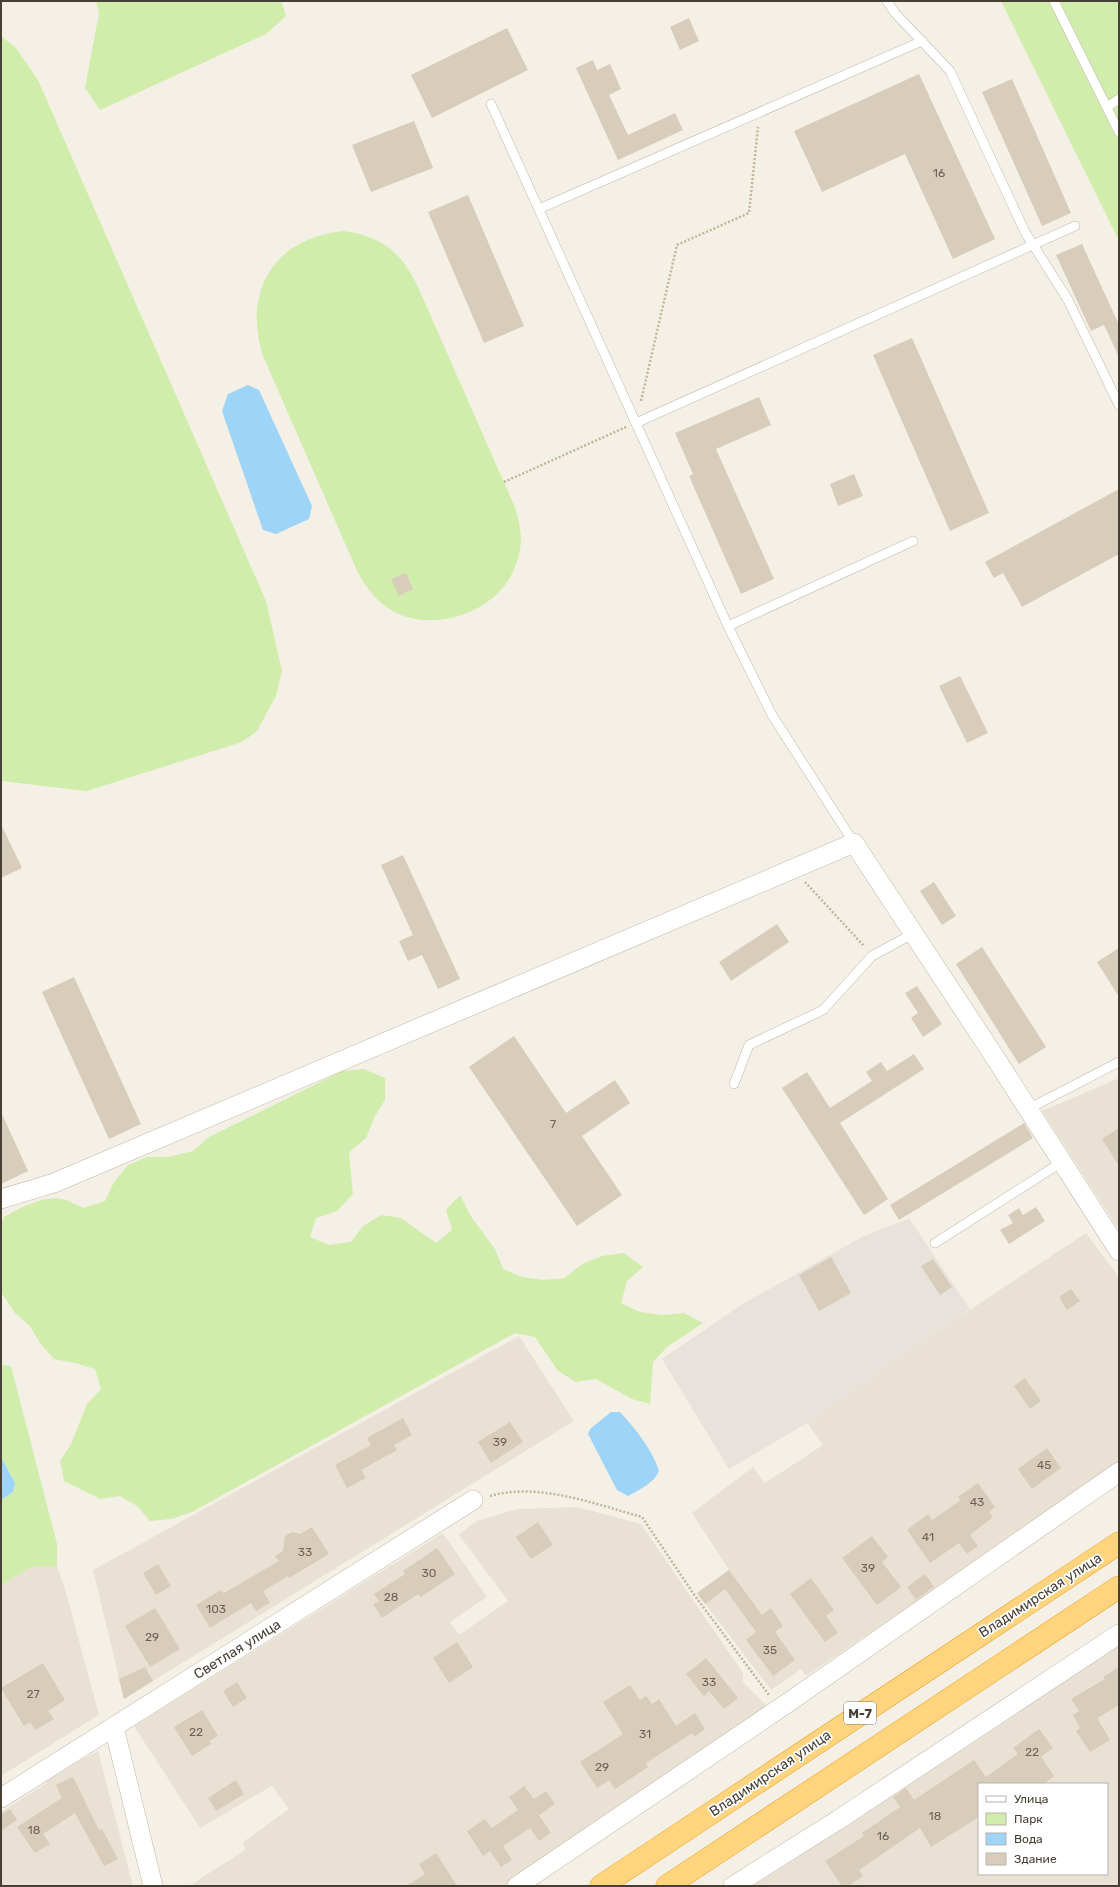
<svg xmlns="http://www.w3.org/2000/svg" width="1120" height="1887" font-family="Rubik,sans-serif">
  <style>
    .residential { fill: #e9e2d4; fill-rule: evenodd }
    .industrial { fill: #e7e2db }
    .green { fill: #d0edab }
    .water { fill: #9dd4f7 }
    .building { fill: #d8ccbb }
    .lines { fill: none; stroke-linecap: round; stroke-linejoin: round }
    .service-casing { stroke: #c1b8a8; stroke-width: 10 }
    .minor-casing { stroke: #c1b8a8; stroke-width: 20 }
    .trunk-casing { stroke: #eca229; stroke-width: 23 }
    .path { stroke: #c4b498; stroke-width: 2.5; stroke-dasharray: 2 2; stroke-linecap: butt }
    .service { stroke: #fff; stroke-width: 9 }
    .minor { stroke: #fff; stroke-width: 19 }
    .trunk { stroke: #ffd47e; stroke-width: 22 }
    .labels { text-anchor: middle; stroke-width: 3.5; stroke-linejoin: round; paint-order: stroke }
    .number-label { font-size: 12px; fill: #6c6356 }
    .shield { fill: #fff; stroke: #7f7972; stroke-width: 1 }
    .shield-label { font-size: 13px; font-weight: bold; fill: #484035 }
    .street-label { font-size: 14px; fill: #484035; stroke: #fff }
  </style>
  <rect width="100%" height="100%" fill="#f5f0e6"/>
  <g class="residential">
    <polygon points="1119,1078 1119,1230 1042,1111"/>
    <polygon points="1086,1233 1119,1277 1119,1463 1099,1478 806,1676 801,1669 771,1690 697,1593 729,1570 692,1513 753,1467 765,1483 823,1445 807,1423 915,1346"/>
    <polygon points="519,1336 574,1421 124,1699 93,1570"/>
    <polygon points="577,1507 641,1524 743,1673 743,1682 767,1706 510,1886 189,1886 245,1850 243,1842 289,1809 272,1786 200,1828 134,1726 443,1533 487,1597 450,1622 459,1635 508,1601 459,1535 476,1521 518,1509"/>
    <polygon points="57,1566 66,1592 99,1715 1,1776 1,1585 31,1567"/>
    <path d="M 1119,1642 L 1119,1886 L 746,1886 ZM 979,1784 L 1107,1784 L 1107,1874 L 979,1874 Z"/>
    <polygon points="98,1751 133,1886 1,1886 1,1812 45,1784 49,1777"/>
  </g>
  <polygon class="industrial" points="909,1218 970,1309 915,1346 807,1423 729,1469 662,1359 741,1305 862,1237"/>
  <g class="green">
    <polygon points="96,1 279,1 282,3 286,16 266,34 100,110 85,88 99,13"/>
    <polygon points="1001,1 1119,1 1119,241"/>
    <polygon points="1,36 16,48 38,80 266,601 282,671 276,696 257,731 242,742 87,791 1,781"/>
    <path d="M 344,231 C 383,237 401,252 418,287 L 514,505 C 518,517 521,528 521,541 C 520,558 512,579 500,591 C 475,618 426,630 393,611 C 377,602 367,589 358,573 L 263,356 C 242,291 275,237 344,231 Z"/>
    <path d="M 364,1069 L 385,1078 L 385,1100 L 374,1118 L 366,1138 L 349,1152 L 353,1194 L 337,1211 L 316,1218 L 310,1237 L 329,1245 L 351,1242 L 363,1226 L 381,1215 L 401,1218 L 436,1243 L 452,1230 L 446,1210 L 460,1195 L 470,1215 L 495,1249 L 503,1269 L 522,1277 L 543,1280 L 565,1278 L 582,1264 L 602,1256 L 624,1253 L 643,1267 L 627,1281 L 621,1303 L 640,1312 L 662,1315 L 684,1313 L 703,1323 L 667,1347 L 653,1362 L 650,1404 L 632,1399 L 596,1379 L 576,1382 L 558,1371 L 535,1337 L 515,1333 L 192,1512 L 171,1519 L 150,1521 L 137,1506 L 120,1496 L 100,1499 L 64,1481 L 60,1461 L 71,1444 L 87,1404 L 101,1389 L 95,1369 L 75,1363 L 54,1359 L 40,1343 L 30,1326 L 15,1313 L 1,1292 L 1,1225 L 4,1217 C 19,1208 48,1193 66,1200 C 72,1202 77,1205 83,1208 L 105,1201 L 114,1182 L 128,1165 L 147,1157 L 169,1157 L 193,1151 L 209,1137 L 322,1081 L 342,1071 Z"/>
    <polygon points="1,1365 11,1366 57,1544 57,1566 31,1567 1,1585 1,1500 13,1492 15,1483 1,1457"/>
  </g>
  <g class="water">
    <polygon points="248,385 259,390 312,506 309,519 276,534 263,530 222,411 228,394"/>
    <path d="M 611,1412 L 620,1412 C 635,1428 652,1449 659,1471 C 654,1483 639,1490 628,1496 L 617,1490 L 588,1434 L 590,1429 Z"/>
    <polygon points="1,1457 15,1483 13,1492 1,1500"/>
  </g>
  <g class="building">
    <polygon points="689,18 699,41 680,50 670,27"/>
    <polygon points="507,28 528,70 432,118 411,75"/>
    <polygon points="593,60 597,70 610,64 621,89 609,95 628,135 675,113 683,130 618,160 576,68"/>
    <polygon points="919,74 995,239 953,259 905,154 822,192 794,131"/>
    <polygon points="1012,79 1071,213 1042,226 982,92"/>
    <polygon points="414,121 433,168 371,192 352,145"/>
    <polygon points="468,195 524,326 484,343 428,212"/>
    <polygon points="1082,244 1119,325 1119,357 1104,325 1091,331 1056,255"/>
    <polygon points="912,338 989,513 950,531 873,355"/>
    <polygon points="759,397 771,425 716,449 774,579 741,594 689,476 693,474 675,433"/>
    <polygon points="854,474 863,496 838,506 830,484"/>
    <polygon points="1119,489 1119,554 1022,607 1003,573 994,578 985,562"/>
    <polygon points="406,573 413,589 399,596 391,579"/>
    <polygon points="960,676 988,733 967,743 939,686"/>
    <polygon points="1,824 22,868 1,878"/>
    <polygon points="403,855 460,979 438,989 422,955 408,961 399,941 413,935 381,865"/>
    <polygon points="934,882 956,916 942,925 920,891"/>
    <polygon points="777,924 789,942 731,981 719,962"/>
    <polygon points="982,947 1046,1047 1019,1064 956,964"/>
    <polygon points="1119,948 1119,997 1097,962"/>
    <polygon points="74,977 141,1124 109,1139 42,992"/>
    <polygon points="917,986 942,1024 923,1037 911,1018 918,1013 905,993"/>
    <polygon points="514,1036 566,1113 615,1080 630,1103 582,1136 622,1195 577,1226 469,1067"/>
    <polygon points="914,1054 924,1069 840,1123 888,1199 864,1215 782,1088 807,1072 830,1108 872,1081 866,1072 881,1062 887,1071"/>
    <polygon points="1,1112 28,1171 1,1184"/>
    <polygon points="1024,1123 1033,1138 899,1220 890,1205"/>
    <polygon points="1119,1128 1119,1166 1102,1139"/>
    <polygon points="1036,1207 1045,1221 1009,1244 1000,1230 1013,1223 1008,1215 1019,1208 1023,1215"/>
    <polygon points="831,1257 851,1293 819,1311 799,1275"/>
    <polygon points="933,1259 952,1287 940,1295 921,1266"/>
    <polygon points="1071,1289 1080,1301 1067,1310 1059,1297"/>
    <polygon points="1025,1378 1041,1401 1030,1409 1014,1386"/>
    <polygon points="403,1418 412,1435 394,1445 397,1450 361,1470 366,1478 347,1488 335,1465 371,1445 367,1438"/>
    <polygon points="510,1422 523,1442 491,1463 478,1442"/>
    <polygon points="1047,1448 1061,1468 1032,1489 1018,1469"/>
    <polygon points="978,1483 995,1507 989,1512 993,1517 970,1535 978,1546 967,1554 959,1543 930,1563 907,1530 928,1514 932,1520 961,1500 958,1497"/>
    <polygon points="538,1522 553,1545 531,1559 516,1537"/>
    <polygon points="312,1527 329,1554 289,1578 288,1576 263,1591 270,1603 256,1611 251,1603 210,1628 196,1605 221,1590 224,1593 279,1561 275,1556 283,1551 285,1536 292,1532 300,1534"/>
    <polygon points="872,1536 888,1557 882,1562 901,1587 877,1605 842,1558"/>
    <polygon points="437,1548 455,1574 421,1597 418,1594 382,1618 373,1604 379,1601 374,1594 405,1574 403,1571"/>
    <polygon points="158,1564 171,1586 156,1595 143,1573"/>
    <polygon points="729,1570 762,1615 771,1608 783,1626 775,1632 795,1660 773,1676 746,1640 756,1632 725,1589 705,1604 697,1593"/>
    <polygon points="925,1574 934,1587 916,1600 907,1587"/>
    <polygon points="811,1578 834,1610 826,1616 838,1633 825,1642 790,1594"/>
    <polygon points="155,1608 180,1649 150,1667 125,1626"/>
    <polygon points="457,1642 473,1667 449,1683 433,1658"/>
    <polygon points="706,1658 738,1698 724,1709 709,1691 704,1696 686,1674"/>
    <polygon points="43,1663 65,1700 48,1711 54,1719 35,1730 30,1722 24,1726 1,1688"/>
    <polygon points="145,1667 153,1681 124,1699 119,1679"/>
    <polygon points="1119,1667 1119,1705 1097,1718 1110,1740 1090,1752 1076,1731 1080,1728 1073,1715 1079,1711 1071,1699 1105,1679 1103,1677"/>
    <polygon points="237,1682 247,1698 233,1707 223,1691"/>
    <polygon points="630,1685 640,1700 646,1696 652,1704 659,1699 676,1726 695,1713 705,1729 694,1737 692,1733 646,1763 648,1767 615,1789 609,1780 597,1788 580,1762 623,1734 603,1702"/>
    <polygon points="202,1710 218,1736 209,1741 211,1744 192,1756 174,1727"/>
    <polygon points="1039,1729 1053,1748 1041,1757 1054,1776 1044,1784 979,1784 979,1817 931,1847 920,1828 859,1870 863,1876 848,1886 842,1886 825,1861 864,1836 862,1833 900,1807 893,1797 906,1788 914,1800 974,1760 986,1777 1018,1754 1013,1748"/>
    <polygon points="73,1777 99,1830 102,1829 118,1859 104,1866 75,1813 43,1834 50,1844 35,1853 17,1827 62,1798 56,1785"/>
    <polygon points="236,1780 244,1794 216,1811 208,1798"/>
    <polygon points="524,1786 534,1799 546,1791 555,1804 539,1815 551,1833 539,1841 530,1828 503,1846 512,1860 501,1867 490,1851 483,1856 467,1831 485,1819 492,1828 518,1810 509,1797"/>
    <polygon points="10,1809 17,1820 1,1831 1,1814"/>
    <polygon points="436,1853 457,1886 406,1886 425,1874 419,1864"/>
  </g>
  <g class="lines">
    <defs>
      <g id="service">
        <polyline points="887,1 895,13 950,71 1025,232 1068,300 1119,405"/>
        <polyline points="1054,1 1119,132"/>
        <polyline points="491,104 728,626 772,715 854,843"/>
        <polyline points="1107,107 1119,99"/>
        <polyline points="539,209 922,41"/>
        <polyline points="636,423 1075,226"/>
        <polyline points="728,626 913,541"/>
        <polyline points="734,1084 749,1045 823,1010 872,956 914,933"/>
        <polyline points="1028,1109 1119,1062"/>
        <polyline points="935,1243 1062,1162"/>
      </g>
      <g id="minor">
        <polyline points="1,1199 54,1183 854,843 996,1059 1119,1251"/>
        <polyline points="114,1727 153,1886"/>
        <polyline points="1,1798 473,1500"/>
        <polyline points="517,1886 789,1702 1119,1472"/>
        <polyline points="733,1886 838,1820 1119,1634"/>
      </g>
      <g id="trunk">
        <polyline points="601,1886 1119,1543"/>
        <polyline points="667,1886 1119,1587"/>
      </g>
    </defs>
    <use href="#service" class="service-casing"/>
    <use href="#minor" class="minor-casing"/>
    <use href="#trunk" class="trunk-casing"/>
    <g class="path">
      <polyline points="641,401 677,245 749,213 758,127"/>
      <polyline points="504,482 626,427"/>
      <polyline points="805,882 864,946"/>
      <path d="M 490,1496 C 538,1482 595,1504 642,1517 L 695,1596 L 769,1695"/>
    </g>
    <use href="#service" class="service"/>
    <use href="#minor" class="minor"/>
    <use href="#trunk" class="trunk"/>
  </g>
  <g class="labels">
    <g class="number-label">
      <text x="939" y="177">16</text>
      <text x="553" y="1128">7</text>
      <text x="500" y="1446">39</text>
      <text x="1044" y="1469">45</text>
      <text x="977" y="1506">43</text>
      <text x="928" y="1541">41</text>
      <text x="305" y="1556">33</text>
      <text x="868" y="1572">39</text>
      <text x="429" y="1577">30</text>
      <text x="391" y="1601">28</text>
      <text x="216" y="1613">103</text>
      <text x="152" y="1641">29</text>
      <text x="770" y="1654">35</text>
      <text x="709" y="1686">33</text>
      <text x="33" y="1698">27</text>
      <text x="196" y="1736">22</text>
      <text x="645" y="1738">31</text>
      <text x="1032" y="1756">22</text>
      <text x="602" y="1771">29</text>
      <text x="935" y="1820">18</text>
      <text x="34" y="1834">18</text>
      <text x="883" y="1840">16</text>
    </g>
    <rect class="shield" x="844" y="1702" width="32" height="22" rx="3"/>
    <g class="shield-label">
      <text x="860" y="1718">М-7</text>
    </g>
    <g class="street-label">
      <text transform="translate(1040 1595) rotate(-33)" y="5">Владимирская улица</text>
      <text transform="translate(237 1649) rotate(-32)" y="5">Светлая улица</text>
      <text transform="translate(770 1773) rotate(-34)" y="5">Владимирская улица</text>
    </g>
  </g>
  <rect width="1120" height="1887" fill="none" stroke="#484035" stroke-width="4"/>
  <rect x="978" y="1783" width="130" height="92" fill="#ffffff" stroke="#b6b3ae"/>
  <rect x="986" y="1796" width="20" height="6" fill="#ffffff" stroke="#b6b3ae"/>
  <text x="1014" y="1803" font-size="12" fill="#484035">Улица</text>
  <rect x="986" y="1813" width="20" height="12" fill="#d0edab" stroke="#b6b3ae"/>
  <text x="1014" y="1823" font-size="12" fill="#484035">Парк</text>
  <rect x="986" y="1833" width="20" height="12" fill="#9dd4f7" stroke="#b6b3ae"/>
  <text x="1014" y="1843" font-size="12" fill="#484035">Вода</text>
  <rect x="986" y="1853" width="20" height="12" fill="#d8ccbb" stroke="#b6b3ae"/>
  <text x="1014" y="1863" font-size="12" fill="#484035">Здание</text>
</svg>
